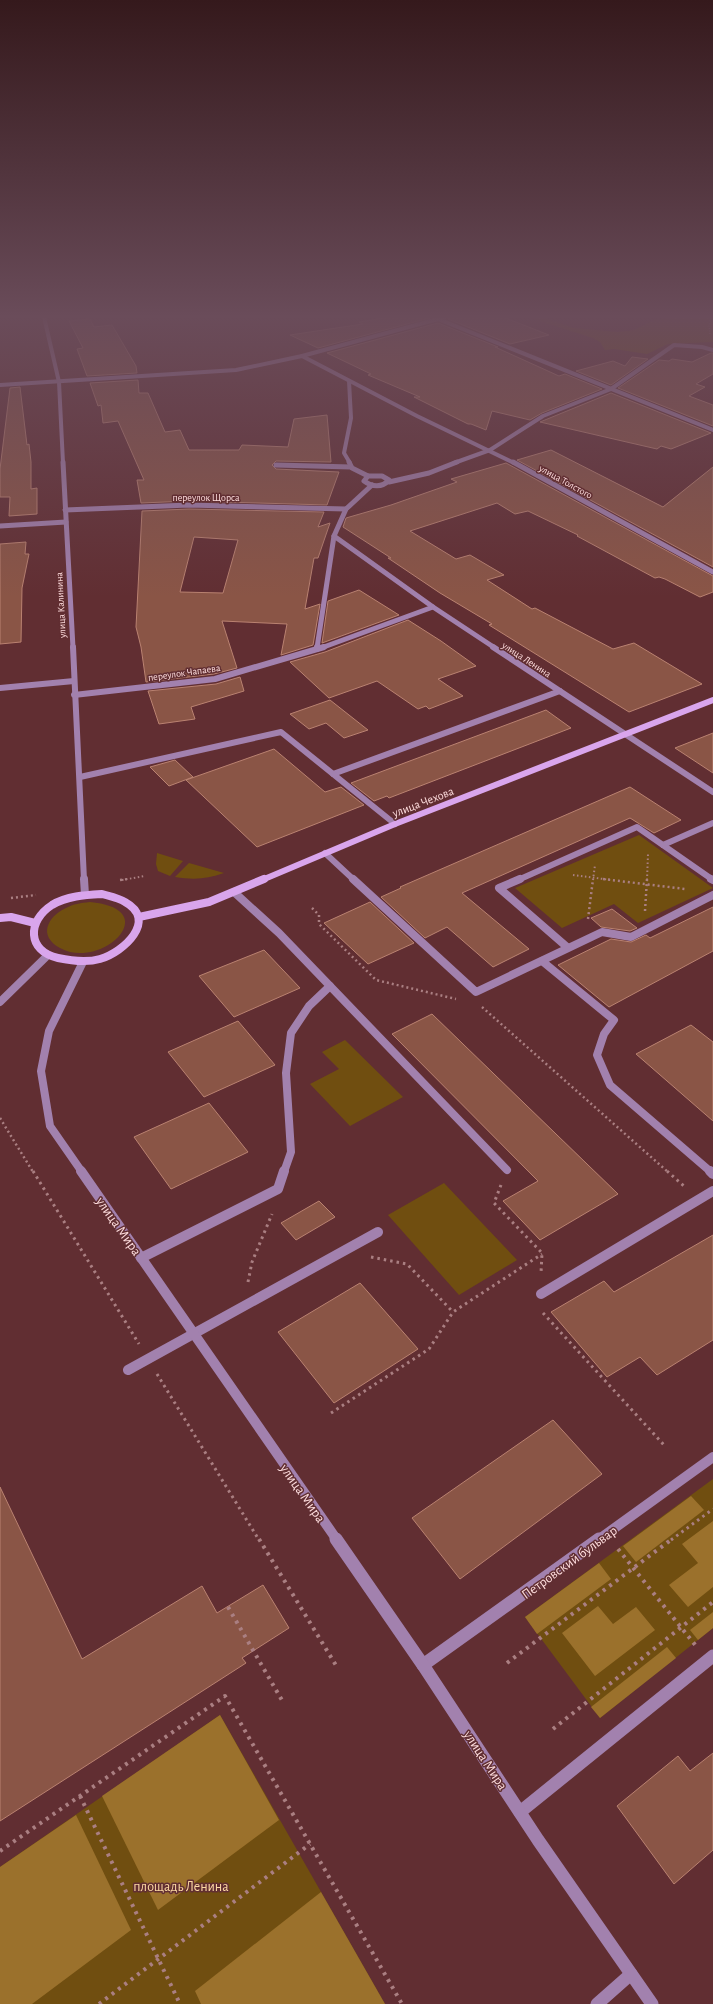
<svg xmlns="http://www.w3.org/2000/svg" width="713" height="2004" font-family="'Alegreya Sans',sans-serif">
  <style>
    .green { fill: #704e10 }
    .forest { fill: #9b712c }
    .building { fill: #8a5546; stroke: #ba8271; fill-rule: evenodd }
    .lines { fill: none; stroke-linecap: round; stroke-linejoin: round }
    .path-far4 { stroke: #aa7f82; stroke-width: 1.5; stroke-dasharray: 1 1.5; stroke-linecap: butt }
    .path-far3 { stroke: #aa7f82; stroke-width: 2; stroke-dasharray: 1.5 2.5; stroke-linecap: butt }
    .path-far2 { stroke: #aa7f82; stroke-width: 2.5; stroke-dasharray: 2 3; stroke-linecap: butt }
    .path-far1 { stroke: #aa7f82; stroke-width: 3; stroke-dasharray: 2.5 4; stroke-linecap: butt }
    .path { stroke: #aa7f82; stroke-width: 4; stroke-dasharray: 3 5; stroke-linecap: butt }
    .service-far3 { stroke: #a281ae; stroke-width: 5 }
    .service-far2 { stroke: #a281ae; stroke-width: 6 }
    .service-far1 { stroke: #a281ae; stroke-width: 8 }
    .service { stroke: #a281ae; stroke-width: 10 }
    .pedestrian-far1 { stroke: #a281ae; stroke-width: 10 }
    .pedestrian { stroke: #a281ae; stroke-width: 13 }
    .minor-far3 { stroke: #a281ae; stroke-width: 4 }
    .minor-far2 { stroke: #a281ae; stroke-width: 5 }
    .minor-far1 { stroke: #a281ae; stroke-width: 6 }
    .minor { stroke: #a281ae; stroke-width: 8 }
    .tertiary-far3 { stroke: #a281ae; stroke-width: 4 }
    .tertiary-far2 { stroke: #a281ae; stroke-width: 8 }
    .tertiary-far1 { stroke: #a281ae; stroke-width: 10 }
    .tertiary { stroke: #a281ae; stroke-width: 13 }
    .secondary-far1 { stroke: #d9a5ec; stroke-width: 6 }
    .secondary { stroke: #d9a5ec; stroke-width: 8 }
    .labels { text-anchor: middle; stroke-width: 3; stroke-linejoin: round; paint-order: stroke }
    .far-street-label { font-size: 10px; fill: #feddde; stroke: #612e32 }
    .street-label { font-size: 12px; fill: #feddde; stroke: #612e32 }
    .near-street-label { font-size: 14px; fill: #feddde; stroke: #612e32 }
    .near-park-label { font-size: 14px; fill: #fcd8a3; stroke: #612e32 }
  </style>
  <rect width="100%" height="100%" fill="#612e32"/>
  <g class="green">
    <polygon points="527,317 542,317 574,328 618,332 634,330 654,320 676,317 713,317 713,342 668,344 647,354 614,349 605,350 600,342 593,338"/>
    <polygon points="639,835 713,888 638,923 614,904 562,928 515,888"/>
    <polygon points="157,853 183,861 170,876 158,871 156,864"/>
    <path d="M 189,863 L 224,873 C 207,879 194,880 175,877 Z"/>
    <path d="M 90,902 C 166,909 101,971 60,948 C 38,936 47,917 66,908 C 73,904 81,903 90,902 Z"/>
    <polygon points="345,1040 403,1097 350,1126 310,1084 339,1069 322,1052"/>
    <polygon points="444,1183 517,1260 459,1295 388,1215"/>
    <polygon points="713,1479 713,1628 600,1718 525,1617"/>
    <polygon points="220,1715 385,2004 0,2004 0,1867"/>
  </g>
  <g class="forest">
    <polygon points="691,1496 704,1510 636,1562 623,1546"/>
    <polygon points="713,1521 713,1587 688,1607 669,1585 698,1563 682,1544"/>
    <polygon points="599,1563 611,1579 537,1634 525,1617"/>
    <polygon points="598,1606 613,1624 636,1607 655,1630 595,1676 562,1633"/>
    <polygon points="713,1612 713,1628 698,1640 690,1630"/>
    <polygon points="667,1647 676,1658 600,1718 591,1707"/>
    <polygon points="220,1715 279,1820 158,1910 102,1796"/>
    <polygon points="76,1815 131,1930 32,2004 0,2004 0,1867"/>
    <polygon points="321,1892 385,2004 201,2004 195,1991"/>
  </g>
  <g class="building">
    <polygon points="390,317 433,317 318,348 290,335 363,324 359,322"/>
    <polygon points="448,317 503,317 549,335 510,344 448,319"/>
    <polygon points="90,319 94,327 112,325 136,366 137,373 87,376 77,349 83,348 69,321"/>
    <polygon points="438,323 498,347 495,347 559,376 565,374 602,389 542,413 530,420 492,411 486,430 471,424 468,424 414,397 420,397 368,375 371,374 327,353"/>
    <polygon points="711,353 713,353 713,374 696,384 705,387 689,396 713,405 713,426 618,388 659,360 669,361 672,359 692,362"/>
    <polygon points="632,357 648,359 611,385 576,371 613,361 625,366"/>
    <polygon points="138,380 139,393 148,393 165,432 180,430 189,450 239,450 242,445 288,447 294,419 327,415 331,462 276,461 272,465 276,469 339,472 327,505 189,501 141,503 137,480 144,480 118,421 103,423 101,405 98,406 90,383"/>
    <polygon points="20,387 27,445 29,444 31,462 31,489 37,488 37,514 9,516 10,497 0,497 0,469 10,388"/>
    <polygon points="611,393 711,433 671,449 661,446 657,449 540,422"/>
    <polygon points="551,450 663,507 713,467 713,567 517,460"/>
    <polygon points="506,463 713,576 713,592 700,597 665,579 659,577 655,578 577,536 578,535 528,511 515,514 497,503 410,531 456,559 470,555 504,575 487,580 532,609 535,608 613,649 634,643 702,684 629,712 489,625 492,624 440,593 388,558 391,558 343,527 346,518 391,505 457,482 451,479"/>
    <path d="M 189,509 L 324,512 L 318,527 L 330,523 L 318,558 L 314,558 L 305,609 L 320,604 L 313,645 L 281,655 L 287,624 L 222,621 L 237,668 L 214,674 L 146,682 L 141,647 L 136,627 L 142,511 ZM 194,537 L 238,540 L 223,593 L 180,592 Z"/>
    <polygon points="26,542 25,554 29,554 22,588 21,642 0,644 0,544"/>
    <polygon points="359,590 399,615 322,643 328,601"/>
    <polygon points="408,620 441,641 476,666 438,679 463,696 429,709 426,706 418,709 377,681 329,698 290,662 325,652"/>
    <polygon points="240,677 244,691 191,707 195,719 159,724 148,691 216,684"/>
    <polygon points="330,700 368,730 344,738 326,723 309,729 290,714"/>
    <polygon points="546,710 571,728 389,798 387,796 374,801 351,783"/>
    <polygon points="713,733 713,773 675,748"/>
    <polygon points="274,749 325,792 341,787 364,805 257,847 186,780"/>
    <polygon points="175,760 193,777 169,786 150,767"/>
    <polygon points="630,787 681,820 654,833 630,818 462,893 529,949 493,967 447,927 425,938 381,897 401,888 400,887"/>
    <polygon points="370,902 414,943 368,964 324,923"/>
    <polygon points="713,907 713,951 609,1007 558,965 611,939 631,942 646,935 650,938"/>
    <polygon points="612,909 637,928 630,931 601,927 591,918"/>
    <polygon points="264,950 300,988 234,1017 199,976"/>
    <polygon points="432,1014 618,1194 540,1240 503,1201 538,1181 392,1034"/>
    <polygon points="238,1021 275,1065 204,1097 168,1052"/>
    <polygon points="691,1025 713,1042 713,1121 636,1054"/>
    <polygon points="209,1103 248,1152 171,1189 134,1137"/>
    <polygon points="319,1201 335,1217 296,1240 281,1223"/>
    <polygon points="713,1235 713,1340 657,1375 640,1357 607,1377 551,1312 604,1281 614,1292"/>
    <polygon points="360,1283 418,1349 334,1403 278,1332"/>
    <polygon points="553,1420 602,1474 460,1579 412,1518"/>
    <polygon points="0,1487 82,1659 202,1586 217,1613 263,1585 289,1628 242,1658 246,1663 0,1821"/>
    <polygon points="713,1753 713,1850 674,1884 617,1806 678,1756 690,1771"/>
  </g>
  <g class="lines">
    <polyline class="path-far4" points="710,334 709,326 711,317"/>
    <g class="path-far3">
      <polyline points="573,875 611,880"/>
      <polyline points="122,880 145,876"/>
      <polyline points="593,880 595,865"/>
      <polyline points="647,880 648,854"/>
    </g>
    <g class="path-far2">
      <polyline points="603,879 685,889"/>
      <polyline points="120,880 128,879"/>
      <polyline points="11,898 36,895"/>
      <polyline points="312,908 319,915 319,924 376,980 456,999"/>
      <polyline points="645,911 647,879"/>
      <polyline points="588,919 593,879"/>
      <polyline points="482,1007 668,1172"/>
      <polyline points="0,1118 33,1172"/>
    </g>
    <g class="path-far1">
      <polyline points="33,1171 139,1344"/>
      <polyline points="667,1171 685,1187"/>
      <polyline points="501,1185 494,1203 542,1253 541,1273"/>
      <polyline points="371,1257 407,1264 453,1312"/>
      <polyline points="248,1282 252,1262 272,1214"/>
      <polyline points="543,1313 664,1445"/>
      <polyline points="157,1374 259,1540"/>
      <polyline points="331,1413 429,1349 453,1312 542,1254"/>
      <polyline points="671,1540 713,1509"/>
    </g>
    <g class="path">
      <polyline points="259,1539 337,1667"/>
      <polyline points="618,1549 696,1646"/>
      <polyline points="228,1607 283,1702"/>
      <polyline points="507,1663 672,1539"/>
      <polyline points="553,1729 713,1602"/>
      <polyline points="80,1796 180,2004"/>
      <polyline points="0,1851 225,1696 402,2004"/>
      <polyline points="99,2004 310,1844"/>
    </g>
    <polyline class="service-far3" points="276,465 351,467"/>
    <g class="service-far2">
      <polyline points="333,774 560,691"/>
      <polyline points="80,777 281,732 395,824"/>
      <polyline points="663,845 713,823"/>
      <polyline points="325,853 354,880"/>
      <polyline points="518,880 637,827 713,880"/>
    </g>
    <g class="service-far1">
      <polyline points="353,879 476,992 602,932 631,937 713,895"/>
      <polyline points="520,879 499,888 567,947"/>
      <polyline points="711,879 713,880"/>
      <polyline points="234,892 279,933 507,1170"/>
      <polyline points="542,961 614,1020 604,1034 597,1055 610,1085 711,1172"/>
      <polyline points="284,1172 291,1152 286,1073 291,1033 309,1006 330,986"/>
    </g>
    <g class="service">
      <polyline points="710,1171 713,1174"/>
      <polyline points="141,1258 278,1189 284,1171"/>
      <polyline points="541,1294 713,1191"/>
      <polyline points="128,1370 378,1232"/>
    </g>
    <polyline class="pedestrian-far1" points="598,1540 713,1457"/>
    <g class="pedestrian">
      <polyline points="423,1665 599,1539"/>
      <polyline points="520,1812 713,1656"/>
    </g>
    <g class="minor-far3">
      <polyline points="44,317 59,382 63,463"/>
      <polyline points="438,319 445,317"/>
      <polyline points="302,356 417,416 514,463"/>
      <polyline points="349,381 351,418 344,453 350,463"/>
      <polyline points="454,463 490,450 543,416 611,389 674,345 702,347 713,350"/>
    </g>
    <g class="minor-far2">
      <polyline points="63,462 73,648"/>
      <polyline points="349,462 352,468 368,476"/>
      <polyline points="513,462 713,572"/>
      <path d="M 368,476 L 382,476 L 389,480 C 382,488 372,487 364,481 Z"/>
      <polyline points="389,482 429,473 457,462"/>
      <polyline points="65,510 189,505 346,509"/>
      <polyline points="0,526 66,522"/>
      <polyline points="334,536 433,607 495,648"/>
      <polyline points="317,648 334,536 346,509 372,485"/>
      <polyline points="321,648 433,607"/>
    </g>
    <g class="minor-far1">
      <polyline points="73,647 84,880"/>
      <polyline points="493,647 713,792"/>
      <polyline points="317,649 317,647"/>
      <polyline points="0,688 74,681"/>
      <polyline points="74,695 215,679 324,647"/>
    </g>
    <g class="minor">
      <polyline points="84,879 85,895"/>
      <polyline points="0,1002 48,955"/>
    </g>
    <polyline class="tertiary-far3" points="0,385 236,370 302,356 438,319 713,430"/>
    <polyline class="tertiary-far2" points="82,1172 50,1126 41,1071 49,1031 83,962"/>
    <polyline class="tertiary-far1" points="81,1171 337,1540"/>
    <g class="tertiary">
      <polyline points="336,1539 423,1665 538,1840 652,2004"/>
      <polyline points="597,2004 631,1974"/>
    </g>
    <polyline class="secondary-far1" points="262,880 395,824 713,700"/>
    <g class="secondary">
      <path d="M 102,894 C 109,896 119,898 125,902 C 158,920 124,952 100,959 C 86,963 72,961 58,958 C 27,951 27,921 52,905 C 67,896 85,895 102,894 Z"/>
      <polyline points="139,917 209,902 264,879"/>
      <polyline points="0,918 11,917 35,923"/>
    </g>
  </g>
  <linearGradient id="sky" x2="0" y2="1"><stop stop-color="#35191c"/><stop offset="0.53" stop-color="#6a4c5a"/><stop offset="1" stop-color="#6a4c5a" stop-opacity="0"/></linearGradient>
  <rect width="713" height="597" fill="url(#sky)"/>
  <g class="labels">
    <g class="far-street-label">
      <text transform="translate(566 481) rotate(29)" y="4">улица Толстого</text>
      <text x="206" y="501">переулок Щорса</text>
      <text transform="translate(60 605) rotate(-93)" y="4">улица Калинина</text>
      <text transform="translate(527 659) rotate(33)" y="4">улица Ленина</text>
      <text transform="translate(184 672) rotate(-8)" y="4">переулок Чапаева</text>
    </g>
    <g class="street-label">
      <text transform="translate(423 802) rotate(-21)" y="4">улица Чехова</text>
    </g>
    <g class="near-street-label">
      <text transform="translate(119 1226) rotate(55)" y="5">улица Мира</text>
      <text transform="translate(303 1493) rotate(55)" y="5">улица Мира</text>
      <text transform="translate(569 1562) rotate(-36)" y="5">Петровский бульвар</text>
      <text transform="translate(486 1760) rotate(57)" y="5">улица Мира</text>
    </g>
    <g class="near-park-label">
      <text x="181" y="1891">площадь Ленина</text>
    </g>
  </g>
</svg>
